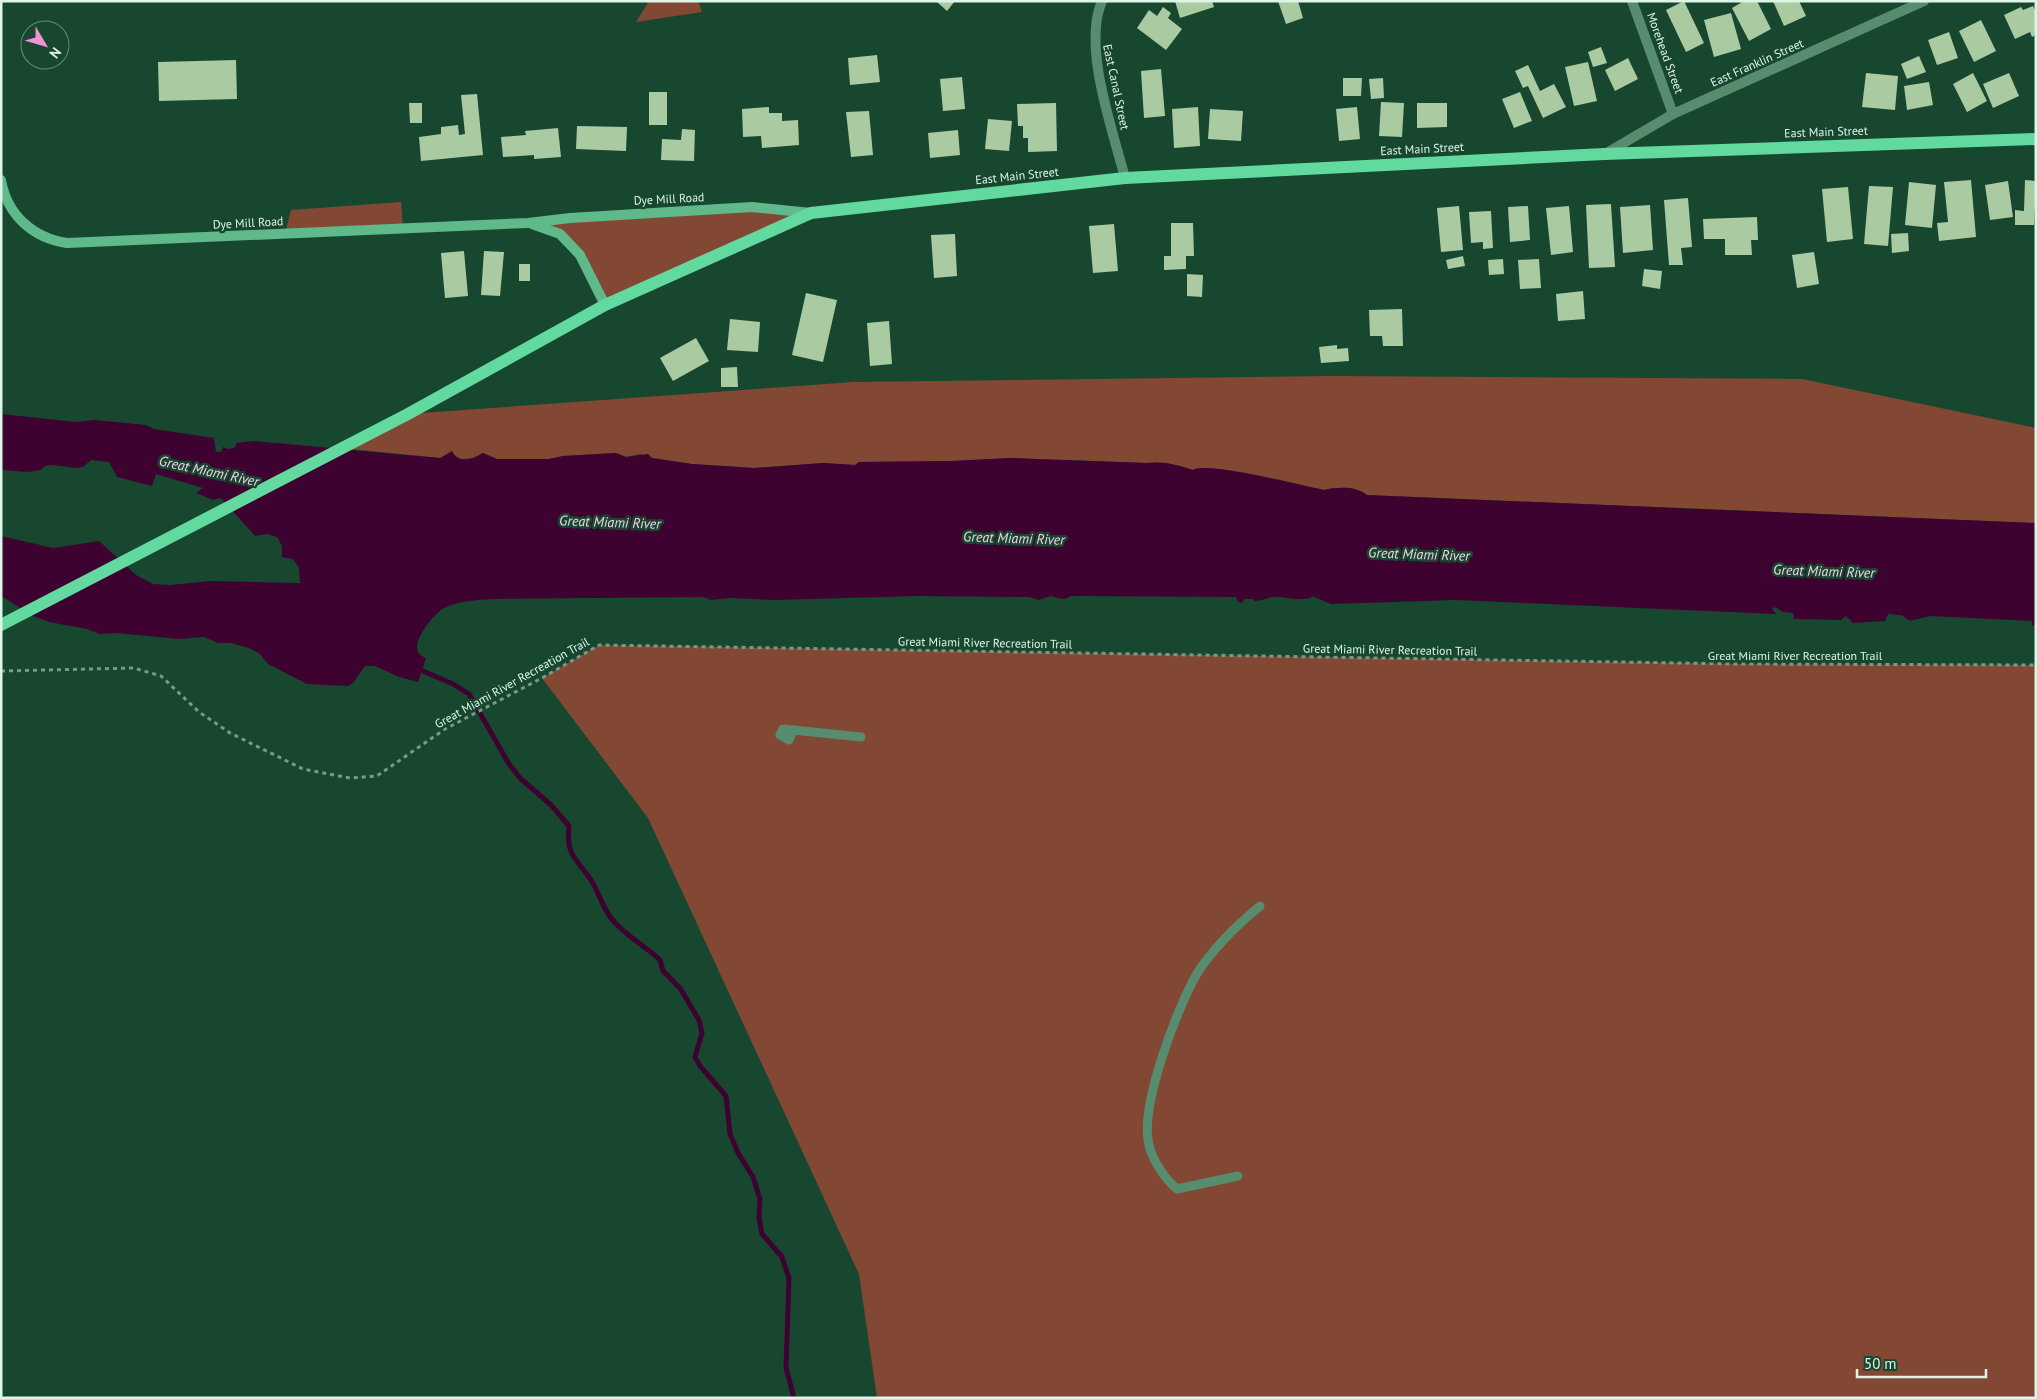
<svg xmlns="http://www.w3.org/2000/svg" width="2037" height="1399" font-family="'PT Sans',sans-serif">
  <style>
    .green { fill: #824834 }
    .water { fill: #3d0230 }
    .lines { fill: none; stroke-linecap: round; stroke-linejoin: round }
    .stream { stroke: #3d0230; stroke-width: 5 }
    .building { fill: #aacaa2 }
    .path { stroke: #779b88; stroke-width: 3; stroke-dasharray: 4 4; stroke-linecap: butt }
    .lane { stroke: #578c6f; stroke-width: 9 }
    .street { stroke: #578c6f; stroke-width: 10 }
    .secondary { stroke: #5fb98a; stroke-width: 10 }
    .primary { stroke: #62da9f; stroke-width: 12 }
    .labels { text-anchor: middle; stroke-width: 5; stroke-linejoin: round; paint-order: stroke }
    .street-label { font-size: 12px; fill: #ddf5e7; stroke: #184730 }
    .water-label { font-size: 14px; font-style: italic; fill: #f6d0e8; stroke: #184730 }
  </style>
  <rect width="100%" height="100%" fill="#184730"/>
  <g class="green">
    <polygon points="649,1 698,1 702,12 636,22"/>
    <polygon points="401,202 403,229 285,234 291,210"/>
    <polygon points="752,207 811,213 605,305 580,255 560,234 528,223"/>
    <path d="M 1333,376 L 1802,379 L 2036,428 L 2036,523 L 1367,495 C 1355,486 1338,487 1324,490 C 1302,486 1207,461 1193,470 C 1177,465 1164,461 1147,463 L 1011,458 L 951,461 L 859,462 L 855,465 L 823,463 L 754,468 L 692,464 L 652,458 L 640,454 L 626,457 L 616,453 L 563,456 L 549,459 L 497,459 L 483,453 C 469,462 456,458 440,458 L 341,448 L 408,414 L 854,382 Z"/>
    <polygon points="599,645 1740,664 2036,665 2036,1398 877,1398 859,1274 648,818 542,678"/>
  </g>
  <path class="water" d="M 1,414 L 76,422 L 95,420 L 146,425 L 154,429 L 214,438 L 216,452 L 221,452 L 223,447 L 228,449 L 234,448 L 237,443 L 253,441 L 440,458 L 452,451 C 459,464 472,460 483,453 L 497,459 L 549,459 L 563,456 L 616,453 L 626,457 L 648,454 L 652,458 L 692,464 L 754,468 L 823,463 L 855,465 L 859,462 L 951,461 L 1011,458 L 1147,463 C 1164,461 1177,465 1193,470 C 1207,461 1302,486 1324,490 C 1338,487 1355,486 1367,495 L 2036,523 L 2036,626 L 2032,625 L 2032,621 L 1930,616 L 1910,621 L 1901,615 L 1888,614 L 1885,621 L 1853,623 L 1846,616 L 1841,620 L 1794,619 L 1793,613 L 1783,612 L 1775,607 L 1772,609 L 1776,614 L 1456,600 L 1331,604 L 1312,596 L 1311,598 C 1297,601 1289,597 1275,597 C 1269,597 1262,601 1255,601 L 1253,599 L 1244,599 L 1242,603 L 1238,602 L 1236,597 L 1071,596 C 1064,601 1059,598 1051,596 L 1039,600 L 1029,597 L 916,596 L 774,600 L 730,598 L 711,600 L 703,597 L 492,599 C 476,600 461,601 446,607 C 436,611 417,635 417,647 C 417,653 421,656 426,658 L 418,682 L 399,677 L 375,666 L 365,666 L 353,683 L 348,686 L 307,684 L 268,664 L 260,654 L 249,648 L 231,643 L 218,643 L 204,637 L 180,639 L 116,633 L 100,634 L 87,629 L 49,622 L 33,616 L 3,597 L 1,594 L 1,536 L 53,548 L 99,541 L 136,575 L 153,584 L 170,585 L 210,581 L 300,583 L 299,568 L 293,559 L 282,557 L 282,546 L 277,537 L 267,534 L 255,536 L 221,498 L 213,500 L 196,493 L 203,488 L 156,474 L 152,486 L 117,477 L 109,462 L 91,460 L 83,467 L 75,468 L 53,465 L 45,466 L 41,470 L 28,472 L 1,470 Z"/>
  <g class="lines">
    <path class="stream" d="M 416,668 L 453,684 L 469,694 L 509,764 L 520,778 L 551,805 L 569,826 C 566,853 574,857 589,877 C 598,889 601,905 611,918 C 624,935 644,945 660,960 L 663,971 L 680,988 L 699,1020 L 702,1033 L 695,1057 L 700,1066 L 726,1096 L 730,1134 L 738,1153 L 753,1177 L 760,1199 L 759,1218 L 762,1234 L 782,1257 L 789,1278 L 786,1368 L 794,1398"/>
  </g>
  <g class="building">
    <polygon points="936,1 955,1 947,11"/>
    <polygon points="1175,1 1212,1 1214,7 1180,18"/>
    <polygon points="1278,1 1298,1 1303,18 1286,24"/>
    <polygon points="1684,1 1704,43 1686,52 1666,10"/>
    <polygon points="1744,1 1757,1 1771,29 1749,41 1732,8"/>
    <polygon points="1773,1 1799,1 1806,16 1784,26"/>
    <polygon points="2033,6 2036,12 2036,35 2032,37 2030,32 2015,39 2004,15 2021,7 2023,10"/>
    <polygon points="1163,7 1171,13 1168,18 1182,29 1166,50 1137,28 1149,10 1157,16"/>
    <polygon points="1731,13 1741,49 1714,57 1704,20"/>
    <polygon points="1981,20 1996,51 1974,62 1959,31"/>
    <polygon points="1949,32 1958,58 1937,65 1928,40"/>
    <polygon points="1601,47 1607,63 1593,67 1588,52"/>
    <polygon points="877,55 880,82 850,85 848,58"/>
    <polygon points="1919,56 1926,72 1907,79 1901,64"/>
    <polygon points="1628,58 1638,79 1615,91 1605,70"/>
    <polygon points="236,60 237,99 159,101 158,62"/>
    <polygon points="1588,62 1597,101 1574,106 1565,67"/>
    <polygon points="1528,65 1540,91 1554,84 1566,107 1543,118 1528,86 1523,88 1515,71"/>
    <polygon points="1161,69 1165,116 1144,118 1141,71"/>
    <polygon points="1866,73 1898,76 1895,110 1862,107"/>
    <polygon points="1973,73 1987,101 1967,112 1953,84"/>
    <polygon points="2009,73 2019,96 1993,108 1983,84"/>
    <polygon points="962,77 965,109 943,111 940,79"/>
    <polygon points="1343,78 1362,78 1361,96 1343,96"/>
    <polygon points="1383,78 1384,98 1371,99 1369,79"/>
    <polygon points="1929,82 1933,105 1907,110 1904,86"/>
    <rect x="649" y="92" width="18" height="33"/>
    <polygon points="1520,92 1532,121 1514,128 1502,99"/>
    <polygon points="477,94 483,155 421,161 419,137 441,134 441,127 458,125 459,135 465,134 461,95"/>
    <polygon points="1381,102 1404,103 1402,137 1379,136"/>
    <polygon points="409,103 422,103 422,123 410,123"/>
    <polygon points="1056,103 1057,151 1028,152 1028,138 1023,138 1023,126 1018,126 1017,104"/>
    <polygon points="1417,103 1447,103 1447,127 1417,128"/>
    <polygon points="769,107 769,113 782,113 782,121 798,120 799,145 762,148 761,136 743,137 742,109"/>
    <polygon points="1198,107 1200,146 1174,148 1172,109"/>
    <polygon points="1357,107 1360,139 1339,141 1336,109"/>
    <polygon points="1210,109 1243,111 1241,141 1208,139"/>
    <polygon points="869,111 873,155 851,157 846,112"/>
    <polygon points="988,119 1012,121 1009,151 985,149"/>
    <polygon points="577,126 627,127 626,151 576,149"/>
    <polygon points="558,128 561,157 534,159 534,155 503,157 501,137 526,135 525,131"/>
    <polygon points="682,129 695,130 694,161 661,160 662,139 681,140"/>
    <polygon points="958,130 960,155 930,158 928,133"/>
    <polygon points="1971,180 1976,237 1939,241 1937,223 1948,222 1944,182"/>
    <polygon points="2025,180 2036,181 2034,225 2015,225 2015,210 2024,211"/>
    <polygon points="2008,181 2013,217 1990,220 1985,185"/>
    <polygon points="1909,182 1936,185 1932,228 1905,225"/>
    <polygon points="1869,186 1893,187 1888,246 1864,244"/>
    <polygon points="1848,187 1853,239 1827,242 1822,189"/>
    <polygon points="1688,198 1692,247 1681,248 1683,265 1669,265 1664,200"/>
    <polygon points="1611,204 1615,267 1589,268 1586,205"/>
    <polygon points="1650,205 1653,250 1623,253 1620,207"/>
    <polygon points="1459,206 1463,250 1441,252 1437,208"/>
    <polygon points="1528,206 1530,240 1510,242 1508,207"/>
    <polygon points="1569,206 1573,252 1551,255 1546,208"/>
    <polygon points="1491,211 1493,248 1483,249 1483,242 1471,243 1469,212"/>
    <polygon points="1757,217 1758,240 1751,240 1752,255 1725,255 1725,239 1704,239 1703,219"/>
    <polygon points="1171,223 1193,223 1194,256 1186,256 1186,269 1164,270 1164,256 1171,256"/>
    <polygon points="1114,224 1118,271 1093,273 1089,226"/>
    <polygon points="1908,233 1909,251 1892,253 1891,234"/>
    <polygon points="955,234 957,276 934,278 931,235"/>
    <polygon points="464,251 468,296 445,298 441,253"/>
    <polygon points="484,251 504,252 500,296 481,295"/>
    <polygon points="1814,252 1819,284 1797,288 1792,255"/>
    <polygon points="1463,256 1465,266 1448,269 1446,260"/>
    <polygon points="1503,259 1504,274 1489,275 1488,260"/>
    <polygon points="1539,259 1541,288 1520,289 1518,260"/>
    <rect x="519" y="264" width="11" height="17"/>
    <polygon points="1644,269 1662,271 1660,289 1642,286"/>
    <polygon points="1187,274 1203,275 1202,297 1187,296"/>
    <polygon points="1583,291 1585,319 1558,321 1556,294"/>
    <polygon points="806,293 837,300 823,362 792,355"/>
    <polygon points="1402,309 1403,346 1383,346 1382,336 1370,336 1369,310"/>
    <polygon points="730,319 760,322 758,352 727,350"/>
    <polygon points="889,321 892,364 870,366 867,323"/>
    <polygon points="696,338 709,361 673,381 660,358"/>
    <polygon points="1337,345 1337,349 1348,348 1349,361 1321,363 1319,347"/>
    <polygon points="737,367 738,387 721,387 721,368"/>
  </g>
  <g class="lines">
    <polyline class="path" points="1,671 134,668 161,676 199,712 230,733 303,769 350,778 377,776 445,729 542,678 599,645 1740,664 2036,665"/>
    <g class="lane">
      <polyline points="793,730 789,740 780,735 783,729 793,730 861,737"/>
      <path d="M 1238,1176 L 1177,1189 C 1164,1178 1153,1161 1149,1145 C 1139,1107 1178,1005 1198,972 C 1215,946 1237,925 1260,906"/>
    </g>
    <g class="street">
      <path d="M 1102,1 C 1082,46 1113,131 1125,178"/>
      <polyline points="1632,1 1673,114"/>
      <polyline points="1605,154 1673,114 1924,1"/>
    </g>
    <g class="secondary">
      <path d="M 1,180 C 7,215 33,238 67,243 L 528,223 L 570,218 L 752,207 L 811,213"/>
      <polyline points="532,224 560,234 580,255 605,305"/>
    </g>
    <polyline class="primary" points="1,625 408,414 605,305 811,213 1125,178 1604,154 2036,139"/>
  </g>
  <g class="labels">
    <g class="street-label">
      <text transform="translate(1665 53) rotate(70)" y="4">Morehead Street</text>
      <text transform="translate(1757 63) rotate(-24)" y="4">East Franklin Street</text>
      <text transform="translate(1116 87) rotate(78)" y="4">East Canal Street</text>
      <text transform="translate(1826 132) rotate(-2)" y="4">East Main Street</text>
      <text transform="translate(1422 149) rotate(-3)" y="4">East Main Street</text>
      <text transform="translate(1017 176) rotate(-6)" y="4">East Main Street</text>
      <text transform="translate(669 199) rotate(-3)" y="4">Dye Mill Road</text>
      <text transform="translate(248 223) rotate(-3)" y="4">Dye Mill Road</text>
      <text transform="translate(985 643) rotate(1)" y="4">Great Miami River Recreation Trail</text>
      <text transform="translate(1390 650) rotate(1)" y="4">Great Miami River Recreation Trail</text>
      <text x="1795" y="660">Great Miami River Recreation Trail</text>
      <text transform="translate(512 683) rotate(-29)" y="4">Great Miami River Recreation Trail</text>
    </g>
    <g class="water-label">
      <text transform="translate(209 471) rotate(12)" y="5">Great Miami River</text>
      <text transform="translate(610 522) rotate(2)" y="5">Great Miami River</text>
      <text transform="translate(1014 538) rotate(2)" y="5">Great Miami River</text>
      <text transform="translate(1419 554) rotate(2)" y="5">Great Miami River</text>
      <text transform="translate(1824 571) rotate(2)" y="5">Great Miami River</text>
    </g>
  </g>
  <rect width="2037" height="1399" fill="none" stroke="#ddf5e7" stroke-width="5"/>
  <g transform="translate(45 45) rotate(128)"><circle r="24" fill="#184730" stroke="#678d79"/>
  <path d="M0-4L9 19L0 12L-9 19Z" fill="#f391d5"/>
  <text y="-8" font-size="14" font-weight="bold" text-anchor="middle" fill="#ddf5e7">N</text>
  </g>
  <path d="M1857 1369v8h129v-8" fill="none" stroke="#ddf5e7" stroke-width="2.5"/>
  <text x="1864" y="1369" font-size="15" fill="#ddf5e7" stroke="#184730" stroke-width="4" paint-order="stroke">50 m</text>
</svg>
